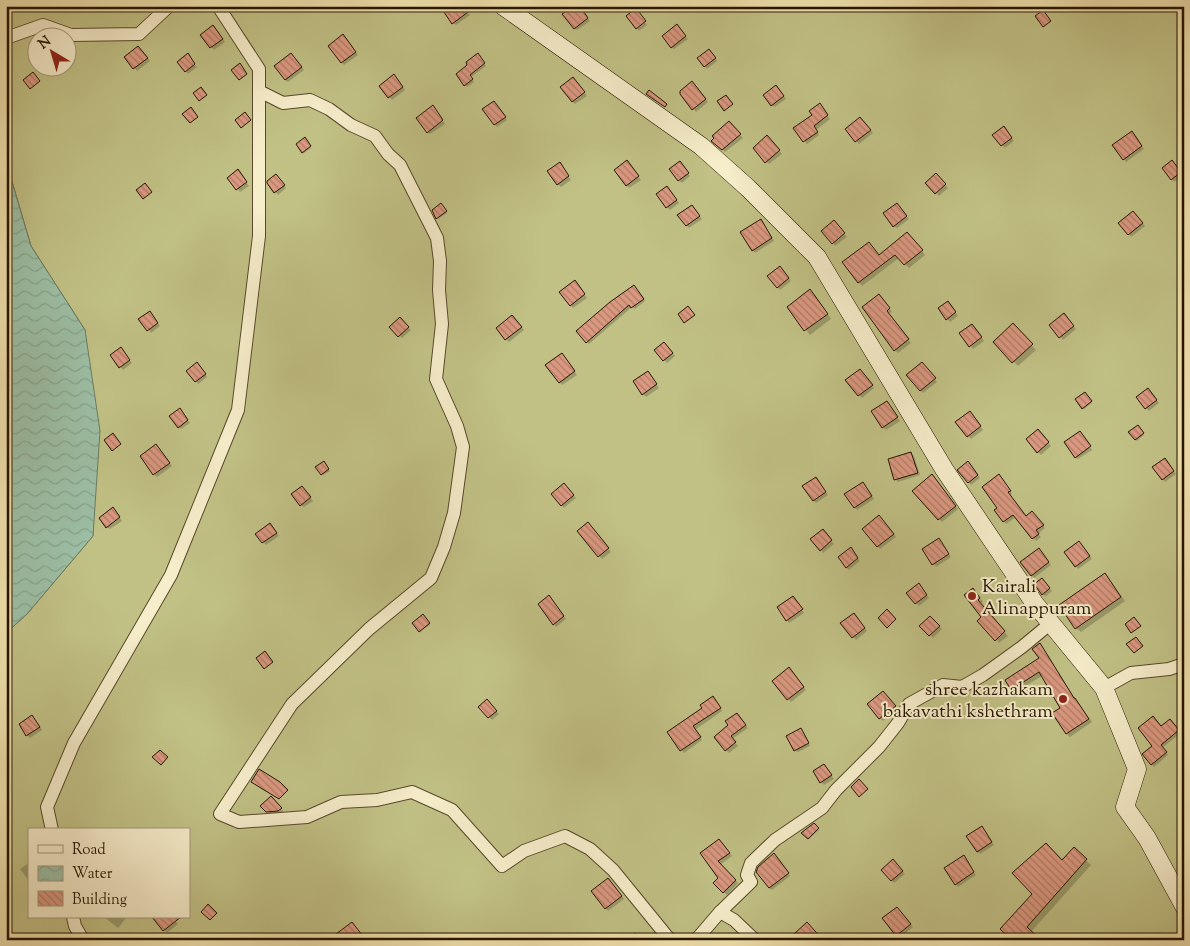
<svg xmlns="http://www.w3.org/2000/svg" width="1190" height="946" font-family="'Sorts Mill Goudy',serif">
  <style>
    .grass { fill: #c1c185; stroke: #736a43; fill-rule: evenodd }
    .water { fill: url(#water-waves); stroke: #6c7b63 }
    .shadow { fill: #0003 }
    .building { fill: url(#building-back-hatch); stroke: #251401 }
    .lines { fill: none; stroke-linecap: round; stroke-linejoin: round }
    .minor-casing { stroke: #58482c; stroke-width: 14 }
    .secondary-casing { stroke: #251401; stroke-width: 19 }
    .minor { stroke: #f6edca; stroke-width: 12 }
    .secondary { stroke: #f6edca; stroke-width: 18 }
    .poi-dot { fill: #8f2418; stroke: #f6edca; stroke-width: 2 }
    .labels { text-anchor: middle; stroke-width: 4; stroke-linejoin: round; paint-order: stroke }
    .poi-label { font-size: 19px; fill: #251401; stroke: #f6edca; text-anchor: start }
  </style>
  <defs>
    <pattern id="water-waves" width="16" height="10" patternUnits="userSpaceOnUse" patternTransform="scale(1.25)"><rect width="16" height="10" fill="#9cbfa5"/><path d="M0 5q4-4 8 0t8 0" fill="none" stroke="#86a38c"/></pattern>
    <pattern id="building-back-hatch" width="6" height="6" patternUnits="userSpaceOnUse" patternTransform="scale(1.25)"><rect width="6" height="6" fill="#da9880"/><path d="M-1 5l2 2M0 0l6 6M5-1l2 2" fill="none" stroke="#b17b66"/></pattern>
  </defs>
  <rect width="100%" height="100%" fill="#f1e3ae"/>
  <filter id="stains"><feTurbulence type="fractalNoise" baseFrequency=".004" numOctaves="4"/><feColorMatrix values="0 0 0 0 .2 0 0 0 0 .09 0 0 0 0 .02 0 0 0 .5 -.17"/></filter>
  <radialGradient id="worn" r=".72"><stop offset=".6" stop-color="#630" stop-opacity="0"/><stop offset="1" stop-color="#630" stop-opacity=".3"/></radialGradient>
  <path class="grass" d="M 6,6 L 1184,6 L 1184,940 L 6,940 L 6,633 L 27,614 L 93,536 L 85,330 L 31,246 L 6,161 ZM 38,38 L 68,38 L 68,68 L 38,68 ZM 29,830 L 189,830 L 189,917 L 29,917 Z"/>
  <polygon class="water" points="6,162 31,246 85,330 100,431 93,536 27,614 6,633"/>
  <g class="shadow">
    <polygon points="419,6 430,6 423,11"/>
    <polygon points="463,6 470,15 456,25 453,23"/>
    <polygon points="579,6 590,21 577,30 574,28"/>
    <polygon points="638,13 647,25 639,31 637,28"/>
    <polygon points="216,29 225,42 214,50 202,35"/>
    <polygon points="680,29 688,39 674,49 671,47"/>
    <polygon points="346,38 358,55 344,65 342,62"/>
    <polygon points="141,50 150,61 137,71 126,57"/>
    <polygon points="711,53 717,61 707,69 705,66"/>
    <polygon points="294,57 304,70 288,82 285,80"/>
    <polygon points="479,57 486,66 471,77 474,82 467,87 465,85 469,65"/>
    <polygon points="190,58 197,67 188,74 186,71"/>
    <polygon points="396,79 405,90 392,100 380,86"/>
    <polygon points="576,81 587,96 575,104 572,101"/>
    <polygon points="695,86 708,102 696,112 680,92"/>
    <polygon points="779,89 786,99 775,107 772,105"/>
    <polygon points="496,105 507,120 497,127 484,110"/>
    <polygon points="822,108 830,119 816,130 819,135 807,144 795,129"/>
    <polygon points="435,110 445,124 430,134 428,132"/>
    <polygon points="863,121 873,133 859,144 846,129"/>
    <polygon points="729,123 743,138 725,152 713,141"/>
    <polygon points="1006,131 1014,141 1005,148 994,135"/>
    <polygon points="1134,136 1144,149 1126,162 1124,159"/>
    <polygon points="767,137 782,154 769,164 754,148"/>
    <polygon points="305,139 311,148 304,153 297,145"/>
    <polygon points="630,165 641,180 629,188 627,185"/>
    <polygon points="682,165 690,176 682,183 679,180"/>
    <polygon points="1175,165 1183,175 1174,182 1172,179"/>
    <polygon points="562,167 571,180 561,187 558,184"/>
    <polygon points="240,174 249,186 240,192 229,178"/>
    <polygon points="936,175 948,188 939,196 927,183"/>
    <polygon points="279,178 286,188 278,195 268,183"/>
    <polygon points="669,190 679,203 670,210 667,207"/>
    <polygon points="441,205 447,213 438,219 433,210"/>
    <polygon points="899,207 909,219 897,228 894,226"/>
    <polygon points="694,209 702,219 689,228 679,215"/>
    <polygon points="1136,215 1145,226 1131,237 1129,234"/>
    <polygon points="763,224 774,241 755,253 753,250"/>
    <polygon points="837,225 847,237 835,246 833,243"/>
    <polygon points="911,237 925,255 909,268 899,258 862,286 859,282 879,256"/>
    <polygon points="782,270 791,281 780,290 778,287"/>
    <polygon points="577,285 587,298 573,308 571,305"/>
    <polygon points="636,289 645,301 635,309 632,307 589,344 578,331"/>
    <polygon points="815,295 831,319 810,335 788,307"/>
    <polygon points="882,298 892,312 888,314 911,343 898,353 895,350"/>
    <polygon points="951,305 958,316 950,322 947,319"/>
    <polygon points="152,315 160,326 151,333 140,319"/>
    <polygon points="1066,317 1076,329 1063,340 1051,325"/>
    <polygon points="400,319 411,330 402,338 391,327"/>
    <polygon points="515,319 524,330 509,342 506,339"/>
    <polygon points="1013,325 1036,350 1018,366 995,342"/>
    <polygon points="975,328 984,341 973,349 960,334"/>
    <polygon points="667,346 675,356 667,363 664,360"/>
    <polygon points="123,352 132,363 123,370 111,356"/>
    <polygon points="565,357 577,375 562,385 547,365"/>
    <polygon points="925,366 937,382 923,393 908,375"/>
    <polygon points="200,367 207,377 198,384 196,381"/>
    <polygon points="862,373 874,388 862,398 847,380"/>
    <polygon points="651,375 659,388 646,397 643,394"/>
    <polygon points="1151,392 1159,403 1149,411 1146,408"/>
    <polygon points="1085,393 1092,403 1084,409 1076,399"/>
    <polygon points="889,405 900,421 886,430 883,427"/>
    <polygon points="182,412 190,423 181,429 179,427"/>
    <polygon points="972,415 983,430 971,439 957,422"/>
    <polygon points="1138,426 1144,435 1137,441 1130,432"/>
    <polygon points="1041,433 1051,446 1041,455 1038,452"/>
    <polygon points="1083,435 1092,450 1078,459 1075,457"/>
    <polygon points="159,448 172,466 157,477 154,474"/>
    <polygon points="911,453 914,456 920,475 898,482 895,479"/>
    <polygon points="1167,462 1176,474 1165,482 1163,479"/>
    <polygon points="323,463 330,471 323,475 317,467"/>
    <polygon points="971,466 980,478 971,485 969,482"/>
    <polygon points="1002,479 1012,494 1010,495 1026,517 1035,515 1045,528 1038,534 1041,537 1036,541 1016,517 1006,524 1004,521 999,508"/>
    <polygon points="936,480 945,491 943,492 958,509 942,522 914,492"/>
    <polygon points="818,481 828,495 816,503 814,501"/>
    <polygon points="564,485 576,498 564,508 553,494"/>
    <polygon points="865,486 874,499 857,510 855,507"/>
    <polygon points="304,490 313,501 304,507 301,505"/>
    <polygon points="116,512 122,521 110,529 107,527"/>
    <polygon points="882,519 896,537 880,549 864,529"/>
    <polygon points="590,526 611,552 602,559 579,531"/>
    <polygon points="273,527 279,536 266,545 257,534"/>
    <polygon points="826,533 834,544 823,553 821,550"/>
    <polygon points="941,542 951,557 936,567 924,550"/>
    <polygon points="1082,545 1092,559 1078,569 1076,566"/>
    <polygon points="853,552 860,561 849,570 846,567"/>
    <polygon points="1041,552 1051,565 1034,578 1032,575"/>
    <polygon points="1109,579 1125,601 1081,632 1076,628"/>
    <polygon points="1044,582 1052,591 1045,597 1043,594"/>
    <polygon points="921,588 929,598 919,606 908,593"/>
    <polygon points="976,593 983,602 981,604 1008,636 999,643 983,618 966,595"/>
    <polygon points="552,600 566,619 556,627 554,624"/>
    <polygon points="796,600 804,613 789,623 787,620"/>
    <polygon points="423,616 430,625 420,632 413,623"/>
    <polygon points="856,617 867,631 856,640 842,623"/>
    <polygon points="930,617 942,629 933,638 921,626"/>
    <polygon points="1043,648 1075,699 1092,722 1070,737 1067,734 1062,708 1042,676 1015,692 1012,689 1040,659"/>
    <polygon points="791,671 806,690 791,702 773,681"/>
    <polygon points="1184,674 1184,685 1180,675"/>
    <polygon points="886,695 897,709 883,721 880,718"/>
    <polygon points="715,700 722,711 695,730 702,740 684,753 669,733"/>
    <polygon points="487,701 499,714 492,720 480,707"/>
    <polygon points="740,717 748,728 732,739 738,746 729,753 726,750 730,725"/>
    <polygon points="35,719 42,730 30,738 27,735"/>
    <polygon points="1173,723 1181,733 1162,748 1168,755 1154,767 1144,754 1154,746 1161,728"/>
    <polygon points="804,733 810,746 798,752 795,750"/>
    <polygon points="824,765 834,779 824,785 821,782"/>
    <polygon points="271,798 283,811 281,813 270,814 262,806"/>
    <polygon points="814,825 819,830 809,839 803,833"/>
    <polygon points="984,830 994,845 980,854 978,852"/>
    <polygon points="6,843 10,847 6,851"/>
    <polygon points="722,843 732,856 720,865 738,883 727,895 715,883 719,878 701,853"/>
    <polygon points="1074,849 1091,865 1031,932 1013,940 1062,862"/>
    <polygon points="776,857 790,876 772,890 769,888"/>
    <polygon points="966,860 976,875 958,887 956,884"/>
    <polygon points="893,861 905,874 894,883 883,870"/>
    <polygon points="29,863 29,881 20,869"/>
    <polygon points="611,882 624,899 608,911 606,908"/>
    <polygon points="900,911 913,927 900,938 897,935"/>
    <polygon points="104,917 127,917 118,928"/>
    <polygon points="172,917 178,924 167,933 155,919"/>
    <polygon points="635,932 642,940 627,940"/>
    <polygon points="300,934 305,940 292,940"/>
  </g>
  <g class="building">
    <polygon points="440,6 463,6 468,12 452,24"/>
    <polygon points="573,6 580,6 588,18 574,29 562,14"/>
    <polygon points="636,8 646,21 636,29 626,16"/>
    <polygon points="1043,10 1051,21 1043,27 1035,16"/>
    <polygon points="677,24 686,36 671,48 662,36"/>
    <polygon points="213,25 223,39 210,48 200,35"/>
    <polygon points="343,34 356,52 341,63 328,46"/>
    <polygon points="138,46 148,58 133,69 124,57"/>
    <polygon points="709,49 716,58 704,67 697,58"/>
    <polygon points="188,53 195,64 185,72 177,62"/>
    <polygon points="291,53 302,67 285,80 274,66"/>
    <polygon points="478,53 485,63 470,75 473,79 464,86 456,74 467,65 466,62"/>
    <polygon points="240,63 247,74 239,80 231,70"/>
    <polygon points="33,72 40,81 30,89 23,80"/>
    <polygon points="394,74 403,87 388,98 379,86"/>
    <polygon points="573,77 585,92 572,102 560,87"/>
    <polygon points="692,81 706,99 692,110 680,94 680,91"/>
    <polygon points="776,85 784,96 771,106 763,95"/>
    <polygon points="201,87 207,95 199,101 193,93"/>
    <polygon points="649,90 667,104 665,107 646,94"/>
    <polygon points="726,95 733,104 724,111 717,101"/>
    <polygon points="494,101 506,117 494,125 482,109"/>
    <polygon points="820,103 828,115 814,126 818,132 803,142 793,128 812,115 809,111"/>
    <polygon points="433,105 443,120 427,133 416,118"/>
    <polygon points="191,107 198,117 190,123 182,114"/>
    <polygon points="245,112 251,120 241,128 235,120"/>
    <polygon points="860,117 871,130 855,142 845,129"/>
    <polygon points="729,121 741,134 722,150 711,141 714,138 712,136"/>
    <polygon points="1004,126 1012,138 1001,146 992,135"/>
    <polygon points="1132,131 1142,146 1123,160 1112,145"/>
    <polygon points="767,135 780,150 765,163 753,148"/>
    <polygon points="305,137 311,146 302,153 296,144"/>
    <polygon points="627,160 639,176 626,186 614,170"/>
    <polygon points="1172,160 1181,172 1171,180 1162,168"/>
    <polygon points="680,161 689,173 678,181 669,169"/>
    <polygon points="560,162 569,176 557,185 547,171"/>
    <polygon points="238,169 247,182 236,190 227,178"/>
    <polygon points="936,173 946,184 935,194 925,183"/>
    <polygon points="276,174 285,185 274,193 267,183 267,181"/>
    <polygon points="145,183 152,192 143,199 136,190"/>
    <polygon points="667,186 677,200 666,208 656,194"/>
    <polygon points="441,203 447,211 436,219 432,210"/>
    <polygon points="897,203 907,216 893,227 883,213"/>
    <polygon points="692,205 700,216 686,226 677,215"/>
    <polygon points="1133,211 1143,223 1128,235 1118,223"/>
    <polygon points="761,219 772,238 752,251 740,232"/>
    <polygon points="834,220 845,233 832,244 821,231"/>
    <polygon points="907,232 923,250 904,265 895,255 858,283 842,262 869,242 879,255"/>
    <polygon points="780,266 789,278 777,288 767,276"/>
    <polygon points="575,280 585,294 570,306 559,292"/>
    <polygon points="634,285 644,299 631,308 629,305 586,343 576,331 610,302"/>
    <polygon points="810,289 828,314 804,331 787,307"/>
    <polygon points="879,294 890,308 887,311 909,339 894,351 862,307"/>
    <polygon points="948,301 956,312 946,320 938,308"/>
    <polygon points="688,306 695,315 684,323 678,314"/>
    <polygon points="150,311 158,323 147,331 138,319"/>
    <polygon points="1064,313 1074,326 1059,338 1049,325"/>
    <polygon points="512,315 522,327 505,340 496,328"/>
    <polygon points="400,317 409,327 398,337 389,327"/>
    <polygon points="1013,323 1033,344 1012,363 993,342"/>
    <polygon points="972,324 982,337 969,347 959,333"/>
    <polygon points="664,342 673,353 663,361 654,350"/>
    <polygon points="121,347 130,360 119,368 110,355"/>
    <polygon points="562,353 575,371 559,383 545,365"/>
    <polygon points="197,362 206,374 195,382 186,371"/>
    <polygon points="922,362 936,378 920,391 906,375"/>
    <polygon points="860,369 873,385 858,396 845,380"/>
    <polygon points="648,371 657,384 642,395 633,381"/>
    <polygon points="1148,388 1157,400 1145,409 1136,397"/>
    <polygon points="1085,392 1092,401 1082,409 1075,399"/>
    <polygon points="887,401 898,417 882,428 871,411"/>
    <polygon points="180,408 188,420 178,428 169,416"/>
    <polygon points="970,411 981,426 967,437 955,422"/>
    <polygon points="1138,425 1144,433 1135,440 1128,432"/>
    <polygon points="1038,429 1049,442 1037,453 1026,439"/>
    <polygon points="1080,431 1091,446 1075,458 1064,442"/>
    <polygon points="113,433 121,444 112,451 104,440"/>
    <polygon points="156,444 170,463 153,475 140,456"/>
    <polygon points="911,452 918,473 894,480 888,459"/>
    <polygon points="1165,458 1174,471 1162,480 1152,467"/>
    <polygon points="324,461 329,469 321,475 315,467"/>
    <polygon points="968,461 978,475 968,483 957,470"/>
    <polygon points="932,474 956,506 938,520 912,491"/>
    <polygon points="999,474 1011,491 1008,492 1026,516 1032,511 1044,525 1036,530 1039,534 1032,539 1013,515 1003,522 994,510 997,508 982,487"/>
    <polygon points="816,477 826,492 813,501 802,486"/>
    <polygon points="863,482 872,496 854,508 844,494"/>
    <polygon points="564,483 574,495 561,506 551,494"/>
    <polygon points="302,486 311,497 300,506 291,494"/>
    <polygon points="113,507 120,517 106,528 99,518"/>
    <polygon points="879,515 894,534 877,547 862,529"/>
    <polygon points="588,522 609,548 598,557 577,531"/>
    <polygon points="270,523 277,533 262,543 255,534"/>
    <polygon points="823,529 832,540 820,551 810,539"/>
    <polygon points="939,538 949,554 932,565 922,549"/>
    <polygon points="1079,541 1090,556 1075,567 1064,552"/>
    <polygon points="851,547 858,558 846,568 838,557"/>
    <polygon points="1039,548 1049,562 1031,576 1020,562"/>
    <polygon points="1105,573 1121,597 1075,629 1059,605"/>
    <polygon points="1042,578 1050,588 1042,595 1034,584"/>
    <polygon points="919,583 927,595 915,604 906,593"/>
    <polygon points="973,588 980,598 978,600 1005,631 995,641 977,621 981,617 964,595"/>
    <polygon points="549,595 564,616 553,625 538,604"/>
    <polygon points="793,596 803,609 786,621 777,607"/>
    <polygon points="887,609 896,619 887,628 878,618"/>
    <polygon points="854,613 865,628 852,638 840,623"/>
    <polygon points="423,614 430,623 419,632 412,623"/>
    <polygon points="930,616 940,626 929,636 919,626"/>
    <polygon points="1134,617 1141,626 1131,633 1125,624"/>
    <polygon points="1136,637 1143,646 1134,653 1126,644"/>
    <polygon points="1040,643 1074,698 1075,698 1089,719 1066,734 1052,713 1060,708 1039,672 1011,690 1005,680 1039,658 1032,649"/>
    <polygon points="265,651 273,662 264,669 256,658"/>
    <polygon points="789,667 804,687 787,700 772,681"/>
    <polygon points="883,691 896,706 879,719 867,704"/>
    <polygon points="713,696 721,708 693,726 701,737 680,751 667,732 702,708 700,705"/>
    <polygon points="487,699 497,711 488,718 478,707"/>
    <polygon points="737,713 746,725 731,736 736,742 725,751 714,737 728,725 725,721"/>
    <polygon points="32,715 40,727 26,736 19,724"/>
    <polygon points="1153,716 1161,726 1170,719 1179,730 1161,745 1167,752 1151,765 1142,754 1152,746 1138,728"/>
    <polygon points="801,728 809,743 794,751 786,736"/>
    <polygon points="160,750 168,757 161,765 152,757"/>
    <polygon points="824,764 832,775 820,783 813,771"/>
    <polygon points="259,769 280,782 288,790 279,799 251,782"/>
    <polygon points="859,779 868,789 859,797 851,787"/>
    <polygon points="271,796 282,808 278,811 266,812 260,806"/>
    <polygon points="814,823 819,828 808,839 801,833"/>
    <polygon points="982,826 992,842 977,852 966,836"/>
    <polygon points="719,839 730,853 718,861 736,880 723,893 713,883 718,878 700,853"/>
    <polygon points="1046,843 1062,860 1074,847 1087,859 1027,927 1041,940 1012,940 1000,929 1032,894 1012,873"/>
    <polygon points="774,853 789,873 769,888 756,872 758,867"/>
    <polygon points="964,855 974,872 955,885 944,868"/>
    <polygon points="893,859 903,871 891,881 881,870"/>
    <polygon points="608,878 622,896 605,909 591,891"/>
    <polygon points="208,904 217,913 210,920 201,912"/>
    <polygon points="897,907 911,924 896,936 882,918"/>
    <polygon points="152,917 181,917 163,931"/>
    <polygon points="352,922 366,940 328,940"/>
    <polygon points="807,922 823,940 799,940 794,934"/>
  </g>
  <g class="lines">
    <defs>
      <g id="minor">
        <polyline points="6,38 43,25 71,35 139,34 169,6"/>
        <polyline points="259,91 283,103 310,100 329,109 351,125 375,136 388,154 400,165 437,238 440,261 439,290 442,324 436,379 457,426 463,447 454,513 444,547 431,578 369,629 292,704 220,814 239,822 307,817 341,802 377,800 412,792 452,810 502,866 524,851 565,836 590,849 613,870 670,940"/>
        <polyline points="1104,688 1131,673 1169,669 1184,664"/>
        <polyline points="52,830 47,807 74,743 171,575 238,410 259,236 259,69 218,6"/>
        <polyline points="720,912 751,882 747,875 751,863 775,840 822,808 836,790 879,747 898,723 909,704 943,685 962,687 983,675 1022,647 1051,623"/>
        <polyline points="73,917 75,926 83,940"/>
        <polyline points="696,940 720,912 734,920 755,940"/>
      </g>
      <polyline id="secondary" points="503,6 701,146 748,188 817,257 944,469 1035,604 1104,688 1137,769 1125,807 1147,838 1184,906"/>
    </defs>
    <use href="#minor" class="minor-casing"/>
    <use href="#secondary" class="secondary-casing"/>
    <use href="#minor" class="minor"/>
    <use href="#secondary" class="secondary"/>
  </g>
  <g class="poi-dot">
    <circle cx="972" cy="596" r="5"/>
    <circle cx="1063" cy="699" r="5"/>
  </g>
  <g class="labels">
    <g class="poi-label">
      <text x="982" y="592">Kairali<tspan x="982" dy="22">Alinappuram</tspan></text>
      <text x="1053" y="695" text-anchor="end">shree kazhakam<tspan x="1053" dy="22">bakavathi kshethram</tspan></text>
    </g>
  </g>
  <rect width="1190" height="946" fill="none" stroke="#f1e3ae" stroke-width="25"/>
  <rect x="8" y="8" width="1175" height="931" fill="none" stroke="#251401" stroke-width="2.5"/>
  <rect x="12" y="12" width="1165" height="921" fill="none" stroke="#251401"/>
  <rect x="28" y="828" width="162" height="90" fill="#f6edca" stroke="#a2967a"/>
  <rect x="38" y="845" width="25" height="8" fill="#f6edca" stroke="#a2967a"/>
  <text x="72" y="854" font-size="15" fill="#251401">Road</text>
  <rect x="38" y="866" width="25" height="15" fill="url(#water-waves)" stroke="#a2967a"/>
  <text x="72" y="878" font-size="15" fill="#251401">Water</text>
  <rect x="38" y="891" width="25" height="15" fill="url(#building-back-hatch)" stroke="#a2967a"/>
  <text x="72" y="904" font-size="15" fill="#251401">Building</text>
  <g transform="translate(52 52) rotate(322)"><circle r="24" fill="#f6edca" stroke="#a2967a"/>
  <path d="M0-4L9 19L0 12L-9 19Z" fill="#8f2418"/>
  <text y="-8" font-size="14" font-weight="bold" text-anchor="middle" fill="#251401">N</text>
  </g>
  <rect width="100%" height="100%" filter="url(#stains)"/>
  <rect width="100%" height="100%" fill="url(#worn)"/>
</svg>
